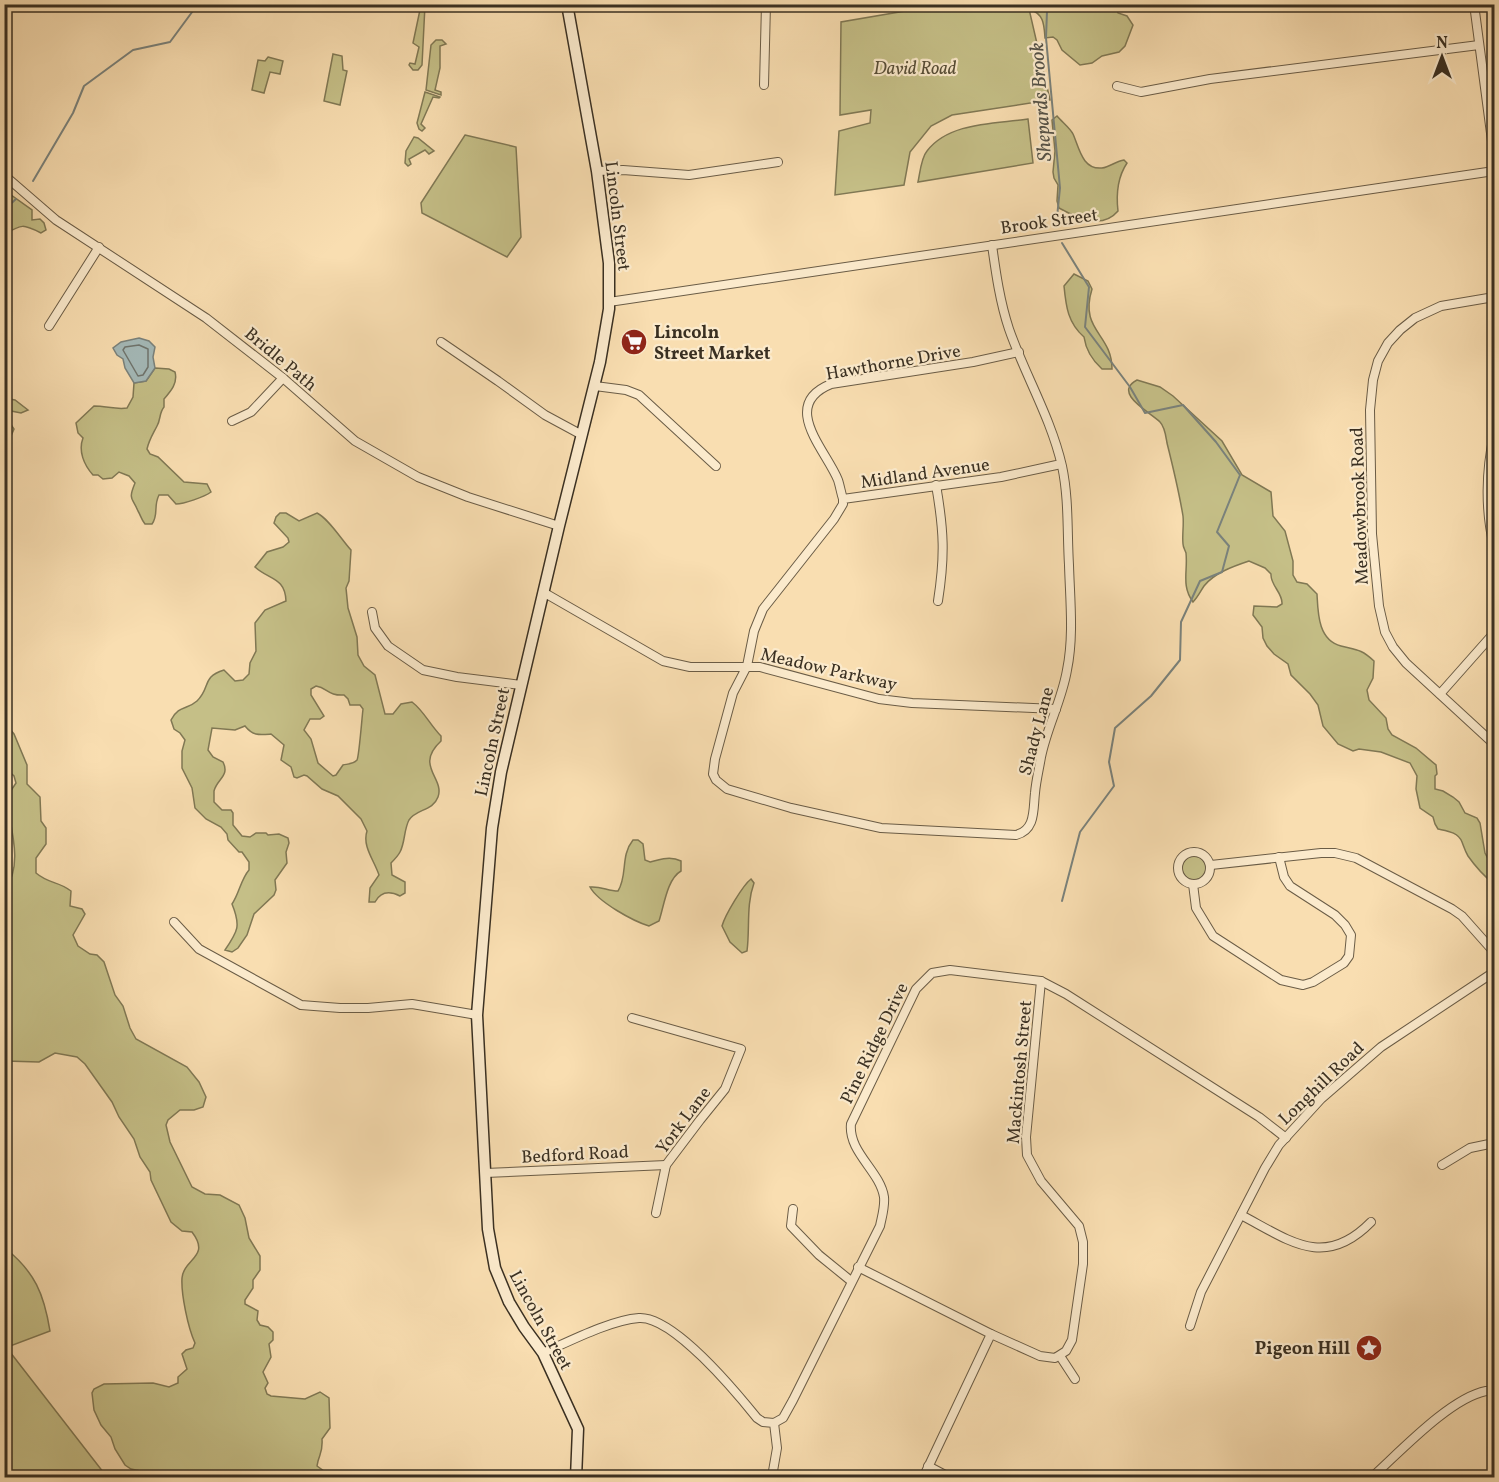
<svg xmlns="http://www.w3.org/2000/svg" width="1499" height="1482" font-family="Vollkorn,serif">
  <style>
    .green { fill: #c5bf87; stroke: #807854; stroke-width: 1.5; fill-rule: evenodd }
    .water { fill: #a4b9b8; stroke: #7a827c; stroke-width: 1.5 }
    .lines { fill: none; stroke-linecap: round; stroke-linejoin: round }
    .shore { stroke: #6f746d; stroke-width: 1.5 }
    .stream { stroke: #7a827c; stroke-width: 2 }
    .minor-casing { stroke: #6a5c46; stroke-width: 10 }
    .secondary-casing { stroke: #3a3022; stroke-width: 13 }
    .minor { stroke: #fbeacc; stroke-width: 8 }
    .secondary { stroke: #fbeacc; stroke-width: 10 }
    .labels { text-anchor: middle; stroke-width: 4.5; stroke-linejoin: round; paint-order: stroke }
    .park-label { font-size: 18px; font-style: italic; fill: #564d36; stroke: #fbeacc }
    .street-label { font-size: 18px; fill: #3a3022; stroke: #fbeacc }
    .poi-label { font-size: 18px; font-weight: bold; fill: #3a3022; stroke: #fbeacc; text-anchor: start }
    .water-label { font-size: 20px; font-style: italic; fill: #545248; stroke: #fbeacc }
  </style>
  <rect width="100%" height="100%" fill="#f9deb1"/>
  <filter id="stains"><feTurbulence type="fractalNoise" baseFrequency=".00333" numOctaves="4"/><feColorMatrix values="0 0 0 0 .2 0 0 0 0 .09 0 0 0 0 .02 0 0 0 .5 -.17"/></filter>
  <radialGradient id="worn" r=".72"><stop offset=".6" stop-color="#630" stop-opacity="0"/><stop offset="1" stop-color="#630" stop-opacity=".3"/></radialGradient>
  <g class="green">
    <path d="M 948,4 L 1115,5 L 1118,13 L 1127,16 L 1133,25 L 1125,46 L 1119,52 L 1102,56 L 1092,63 L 1080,65 L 1062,50 L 1057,40 L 1053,37 L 1045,38 C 1044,24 1044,14 1029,9 L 1050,100 L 952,115 L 931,126 L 910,152 L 904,185 L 835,195 L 839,131 L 870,123 L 871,110 L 840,115 L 841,22 L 911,10 L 905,5 L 925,5 L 923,9 Z"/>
    <polygon points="421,5 425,5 422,65 418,70 413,70 409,65 410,63 415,64 419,47 413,43"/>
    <polygon points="436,40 442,40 446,44 440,46 440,68 435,90 441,92 441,95 426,90 431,45"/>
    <polygon points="333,54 342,56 343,70 347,71 340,105 324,101"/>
    <polygon points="268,57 283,61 280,74 270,72 264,93 252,90 258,60 265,61"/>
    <polygon points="425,92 440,97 439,98 433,97 421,124 425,128 422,131 419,129 417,123"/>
    <path d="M 1057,116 C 1062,122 1070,128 1073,134 C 1079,147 1082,170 1102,168 C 1110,167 1116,161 1124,160 L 1127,163 C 1117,178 1116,194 1118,211 C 1102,230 1077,218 1059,208 L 1057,201 L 1058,185 L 1054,178 L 1053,172 L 1055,151 L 1052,120 Z"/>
    <path d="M 1028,119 L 1033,163 L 918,182 C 920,173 921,158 927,151 C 949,122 995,124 1028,119 Z"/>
    <polygon points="465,135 516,147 521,237 507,257 422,213 421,203"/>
    <polygon points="414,137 418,138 434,151 429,154 425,150 409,159 411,164 408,166 405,163 406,151"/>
    <path d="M 5,195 L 11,195 L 32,210 L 32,220 L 40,219 L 44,223 L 46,230 L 41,233 C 23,224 22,224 5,234 Z"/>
    <path d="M 1074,274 L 1088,281 L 1092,289 C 1079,331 1112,333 1112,369 L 1102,369 C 1092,360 1086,351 1084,337 C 1068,323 1066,307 1064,286 Z"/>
    <path d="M 155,368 L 169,369 L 175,372 C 178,383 171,391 164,399 L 164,407 C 159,413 161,419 157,426 C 153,434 149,440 147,449 L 150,454 L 158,457 L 184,482 L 207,484 L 211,492 C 204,497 184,504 176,504 L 168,495 L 159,495 C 153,507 159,514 152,524 L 145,524 C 141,519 141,516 138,511 C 132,497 128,500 135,483 L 129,476 L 119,472 L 112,478 L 103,479 L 98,475 L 93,475 C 84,465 78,451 83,438 L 78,433 L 76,423 L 94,406 C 106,406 117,410 127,408 L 133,397 L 134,383 L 146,381 Z"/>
    <path d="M 1137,380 L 1160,387 L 1173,396 L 1222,441 L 1242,475 L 1271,492 L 1273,516 L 1285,531 L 1293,561 L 1293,575 L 1297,582 L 1307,584 L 1317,594 C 1318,613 1318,640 1341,646 C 1357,650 1361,649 1374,661 L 1373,678 L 1367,690 L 1369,700 L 1386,718 L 1388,729 L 1392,735 L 1416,748 L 1436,765 L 1437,774 L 1435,776 L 1435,789 L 1443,791 L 1453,797 L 1459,802 L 1465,813 L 1477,818 L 1480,823 L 1485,853 L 1494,870 L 1494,884 C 1484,876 1475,866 1468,856 C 1465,851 1464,847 1462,842 C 1458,832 1447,831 1438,829 L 1435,824 L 1433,817 L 1420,808 L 1416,789 L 1417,776 L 1410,763 L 1381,752 L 1359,749 L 1353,751 L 1338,744 L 1323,726 L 1318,705 L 1310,694 L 1291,675 L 1288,664 L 1274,654 L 1267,646 L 1263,638 L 1262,627 L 1253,615 L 1254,606 L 1277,607 L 1282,604 C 1283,593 1270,585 1271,574 L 1265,568 L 1249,561 C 1234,566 1214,573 1204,586 C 1200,592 1198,597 1193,602 C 1181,586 1188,571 1186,553 C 1185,550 1183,547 1183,544 C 1182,535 1184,525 1183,516 C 1179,492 1173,467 1167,443 C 1166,437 1165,427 1160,422 C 1150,412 1112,393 1137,380 Z"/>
    <polygon points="4,398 15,400 28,410 21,413 6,410 6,417 14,429 11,436 5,435"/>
    <path d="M 280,513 L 286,513 L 299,521 L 317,513 C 329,519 341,539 351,550 L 349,581 L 346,588 L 348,608 L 357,637 L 358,655 L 364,666 L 375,675 L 385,714 L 393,714 L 401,704 L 412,702 C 424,711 430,725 441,736 L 441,741 C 414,766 445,778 438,797 C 433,811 416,809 409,820 C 404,829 405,843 400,852 C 398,856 394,860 391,863 L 392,875 L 405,882 L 405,893 L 400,896 C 390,891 381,891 375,902 L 369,902 L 370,888 L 379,875 C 374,860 362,846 367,831 L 361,819 L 338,796 L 322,789 L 307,776 L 304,775 L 297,778 L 294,777 L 291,767 L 281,760 L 284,745 L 271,734 C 259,735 253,736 245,726 L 235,730 L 212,728 L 208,750 L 213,757 L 223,762 C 230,776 217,779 214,791 C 214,794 214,798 214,802 L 222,810 L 231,810 L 233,813 L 233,825 L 242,836 L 250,837 L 256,833 L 266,833 L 268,835 L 279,834 L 288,838 L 289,843 L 286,852 L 287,863 L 275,880 L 276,890 L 274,895 L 254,914 L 247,935 L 238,948 L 232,952 L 225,950 C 238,931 241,926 232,904 C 239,894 241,879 249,870 L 249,862 L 242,852 L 239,852 L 228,840 L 227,834 L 221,827 L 206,819 L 195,808 L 192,788 L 182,768 L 182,751 L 185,740 L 180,733 L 174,729 L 171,720 C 179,705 187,710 197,701 C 211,688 201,677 224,670 L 235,681 L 243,680 L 249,674 L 250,663 L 256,651 L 255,623 L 265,610 L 286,601 C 285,577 269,580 255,567 L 267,552 L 283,547 L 289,542 L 288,538 L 274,523 L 276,517 ZM 316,686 C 328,688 328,696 344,695 L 348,699 L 350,705 L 360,705 L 363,709 C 362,717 359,757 357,760 C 354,764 347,764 343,765 L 336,775 L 333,776 L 318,763 L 311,739 L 304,730 L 310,719 L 320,719 L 324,716 L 311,695 L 311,689 Z"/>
    <path d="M 4,722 L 14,734 L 27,765 L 27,784 L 40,797 L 41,821 L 46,828 L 46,844 L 36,858 L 36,873 C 49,884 58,881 71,891 L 70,906 L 82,909 L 85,914 L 73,935 L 78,946 L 90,954 L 97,955 L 104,962 L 115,995 L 123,1006 L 130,1028 L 136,1039 L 187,1067 L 199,1082 L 206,1097 L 203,1107 L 194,1110 L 180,1110 L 168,1120 L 166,1125 L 170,1142 L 192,1187 L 205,1194 L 220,1195 L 239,1205 L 245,1218 L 249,1238 L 260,1256 L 260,1270 L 253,1280 L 253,1288 L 245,1300 L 245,1304 L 258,1311 L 257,1320 L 260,1325 L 268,1327 L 273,1332 L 273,1340 L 269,1344 L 271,1357 L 263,1372 L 268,1383 L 265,1388 L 267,1394 L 271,1396 L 305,1399 L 320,1392 L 329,1398 L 330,1428 L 322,1439 C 323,1454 319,1453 317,1466 L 328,1474 L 328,1477 L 151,1477 L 145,1472 L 131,1469 L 125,1465 L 115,1449 L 111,1437 L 101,1425 L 94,1410 L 92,1393 L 94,1389 L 104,1384 L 153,1383 L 169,1387 L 178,1383 L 178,1377 L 187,1369 L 182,1354 L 186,1350 L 193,1348 L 195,1343 C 188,1328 181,1294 182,1278 C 184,1258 211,1257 192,1232 L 182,1231 L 171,1222 L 151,1180 L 150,1172 L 140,1157 L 134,1139 L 119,1117 L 112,1102 L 85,1064 L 77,1057 L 55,1053 L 39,1062 L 5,1061 L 5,889 C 24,865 10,826 6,798 L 16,783 L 14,776 L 5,768 Z"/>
    <path d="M 633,840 L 638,840 L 643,844 L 645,860 L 650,862 C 661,859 671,856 681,861 L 681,871 C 667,879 664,906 659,921 L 649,926 C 633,921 598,902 590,887 C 601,886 608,891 618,891 C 628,875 620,856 633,840 Z"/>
    <circle cx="1194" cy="868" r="12"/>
    <path d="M 751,879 L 754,883 C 746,905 750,928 747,951 L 742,953 L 730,942 L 722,926 C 725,915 743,885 751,879 Z"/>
    <path d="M 5,1248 C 35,1272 44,1294 50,1331 L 5,1348 Z"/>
    <polygon points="10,1352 107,1477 5,1477 4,1357"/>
  </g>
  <polygon class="water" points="139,338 149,341 155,347 153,357 155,368 146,381 134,383 125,368 123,359 117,355 113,348 121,342"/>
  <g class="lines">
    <polygon class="shore" points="139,345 148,349 148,367 143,375 138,376 123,350 125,347"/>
    <g class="stream">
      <polyline points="1014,4 1016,8 1038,6 1047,11 1046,38 1060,188 1056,227"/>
      <polyline points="33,181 73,113 84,86 133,50 170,42 198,4"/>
      <polyline points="4,210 16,199"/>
      <polyline points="1062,243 1089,287 1085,327 1130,387 1145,413 1183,405 1216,442 1240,475 1217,532 1229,546 1222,572 1200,581 1181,622 1180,660 1151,696 1115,728 1109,762 1114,786 1080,832 1062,901"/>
    </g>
    <defs>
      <g id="minor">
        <polyline points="1474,4 1494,156"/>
        <polyline points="764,85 766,4"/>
        <polyline points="1117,86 1141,92 1210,79 1479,45"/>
        <polyline points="597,171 623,170 689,175 778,162"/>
        <polyline points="4,175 56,220 206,318 283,378 355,441 418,477 468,497 559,526"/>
        <path d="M 992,245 C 996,274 1000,302 1009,329 C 1025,375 1051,418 1062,466 C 1069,499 1067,532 1069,565 C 1070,600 1074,636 1067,670 C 1062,700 1047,727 1041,757 C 1039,769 1036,781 1035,793 C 1033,809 1036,830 1016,835 L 881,828 L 791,808 L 727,789 L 716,780 L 713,774 L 715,759 L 733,693 L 747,666 L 754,631 L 763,609 L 834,519 L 843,504 L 843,499 L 1001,477 L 1061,464"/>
        <polyline points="1494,297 1441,306 1415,318 1400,330 1388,343 1378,361 1373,380 1370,410 1372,534 1379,606 1385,632 1393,647 1406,663 1494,744"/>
        <polyline points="609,302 1494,171"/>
        <polyline points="49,326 99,247"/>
        <polyline points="441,342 498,381 545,415 582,435"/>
        <polyline points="595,386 626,390 639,395 716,466"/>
        <polyline points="232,421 251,412 283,378"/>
        <path d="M 1494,435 C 1486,470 1485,511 1494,546"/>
        <path d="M 936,485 C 944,531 945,556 938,601"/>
        <path d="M 843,499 C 841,493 840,486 838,480 C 826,450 779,405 831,384 L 973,362 L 1019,352"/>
        <polyline points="543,592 663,661 690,667 760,667 879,699 912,703 1056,709"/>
        <polyline points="372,612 375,628 388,646 423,670 457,677 521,685"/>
        <polyline points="1440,694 1494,633"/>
        <circle cx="1194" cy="868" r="16"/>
        <polyline points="1211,865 1321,853 1335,853 1356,858 1452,909 1462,916 1494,952"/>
        <polyline points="1193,884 1196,908 1213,936 1281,980 1303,985 1313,982 1344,963 1349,956 1351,935 1345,925 1335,915 1290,886 1284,877 1279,857"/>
        <polyline points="174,922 199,949 301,1005 340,1008 368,1008 412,1004 477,1015"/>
        <polyline points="632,1018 741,1049 725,1089 700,1120 666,1165 656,1213"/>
        <polyline points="1442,1165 1470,1148 1494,1143"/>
        <polyline points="485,1173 666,1165"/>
        <polyline points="793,1209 791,1226 819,1255 851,1281"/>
        <path d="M 1241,1215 C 1289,1240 1324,1270 1371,1222"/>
        <polyline points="858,1267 991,1334 1040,1356 1055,1358 1066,1351 1072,1340 1083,1264 1083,1242 1079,1226 1041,1181 1027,1155 1026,1137 1041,981"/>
        <polyline points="1190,1326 1201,1292 1265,1168 1279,1145 1321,1099 1381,1047 1494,972"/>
        <path d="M 543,1353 C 570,1341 611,1320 639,1318 C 673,1316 736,1392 757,1418 L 763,1422 L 774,1423 L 777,1448 L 773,1471"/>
        <polyline points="1060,1356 1075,1379"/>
        <path d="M 774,1423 L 783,1418 L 793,1400 L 880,1226 C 882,1216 885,1207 884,1197 C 880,1171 848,1152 851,1124 L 916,989 L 932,973 L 950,970 L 1041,981 L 1066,994 L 1259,1117 L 1286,1138"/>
        <polyline points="928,1466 951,1478"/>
        <polyline points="923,1478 991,1334"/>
        <path d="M 1371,1478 C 1400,1452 1450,1398 1486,1391"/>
      </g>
      <polyline id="secondary" points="567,4 597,171 609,263 609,309 600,362 559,526 501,772 492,828 477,1015 488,1229 495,1268 509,1302 524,1327 543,1353 578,1429 576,1478"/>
    </defs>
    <use href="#minor" class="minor-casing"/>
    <use href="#secondary" class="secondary-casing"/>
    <use href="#minor" class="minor"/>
    <use href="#secondary" class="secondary"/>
  </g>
  <defs>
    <symbol id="supermarket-disc" viewBox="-11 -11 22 22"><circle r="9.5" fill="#8f2418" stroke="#fbeacc"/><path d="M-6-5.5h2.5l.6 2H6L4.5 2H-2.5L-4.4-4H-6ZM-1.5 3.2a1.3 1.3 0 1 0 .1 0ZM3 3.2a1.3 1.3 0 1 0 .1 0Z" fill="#fff"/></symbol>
    <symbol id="sight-disc" viewBox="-11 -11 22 22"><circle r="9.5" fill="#8f2418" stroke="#fbeacc"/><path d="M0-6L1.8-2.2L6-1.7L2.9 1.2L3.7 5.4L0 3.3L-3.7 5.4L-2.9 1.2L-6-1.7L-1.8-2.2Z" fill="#fff"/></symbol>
  </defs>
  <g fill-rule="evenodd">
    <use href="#supermarket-disc" x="619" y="327" width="30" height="30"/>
    <use href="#sight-disc" x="1354" y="1333" width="30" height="30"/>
  </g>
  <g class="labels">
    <g class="park-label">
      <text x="915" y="74">David Road</text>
    </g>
    <g class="street-label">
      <text transform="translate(618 216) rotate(83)" y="6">Lincoln Street</text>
      <text transform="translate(1049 221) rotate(-8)" y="6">Brook Street</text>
      <text transform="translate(281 359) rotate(40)" y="6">Bridle Path</text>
      <text transform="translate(893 362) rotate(-10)" y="6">Hawthorne Drive</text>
      <text transform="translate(925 473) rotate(-8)" y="6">Midland Avenue</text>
      <text transform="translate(1359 506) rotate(-92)" y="6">Meadowbrook Road</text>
      <text transform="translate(829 669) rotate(13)" y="6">Meadow Parkway</text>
      <text transform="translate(1036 731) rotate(-75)" y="6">Shady Lane</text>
      <text transform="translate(492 742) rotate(-78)" y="6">Lincoln Street</text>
      <text transform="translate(874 1043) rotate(-64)" y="6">Pine Ridge Drive</text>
      <text transform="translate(1019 1072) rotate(-85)" y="6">Mackintosh Street</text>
      <text transform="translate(1321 1083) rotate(-44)" y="6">Longhill Road</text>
      <text transform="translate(683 1120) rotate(-53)" y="6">York Lane</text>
      <text transform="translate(575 1154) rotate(-3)" y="6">Bedford Road</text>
      <text transform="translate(541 1320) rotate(61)" y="6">Lincoln Street</text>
    </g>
    <g class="poi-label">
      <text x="654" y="338">Lincoln<tspan x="654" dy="21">Street Market</tspan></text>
      <text x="1350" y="1354" text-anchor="end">Pigeon Hill</text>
    </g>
    <g class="water-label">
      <text transform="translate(1040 102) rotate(-94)" y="7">Shepards Brook</text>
    </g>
  </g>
  <rect width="1499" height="1482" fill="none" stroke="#f9deb1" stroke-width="24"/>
  <rect x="6" y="6" width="1487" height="1470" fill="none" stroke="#3a3022" stroke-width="3"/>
  <rect x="12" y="12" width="1475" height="1458" fill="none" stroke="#3a3022" stroke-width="1.5"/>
  <g transform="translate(1442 57)" stroke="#fbeacc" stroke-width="4.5" paint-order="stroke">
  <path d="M0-4.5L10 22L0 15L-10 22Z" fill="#3a3022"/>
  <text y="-9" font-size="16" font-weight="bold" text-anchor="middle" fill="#3a3022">N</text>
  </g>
  <rect width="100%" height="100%" filter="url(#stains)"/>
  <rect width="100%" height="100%" fill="url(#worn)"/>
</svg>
